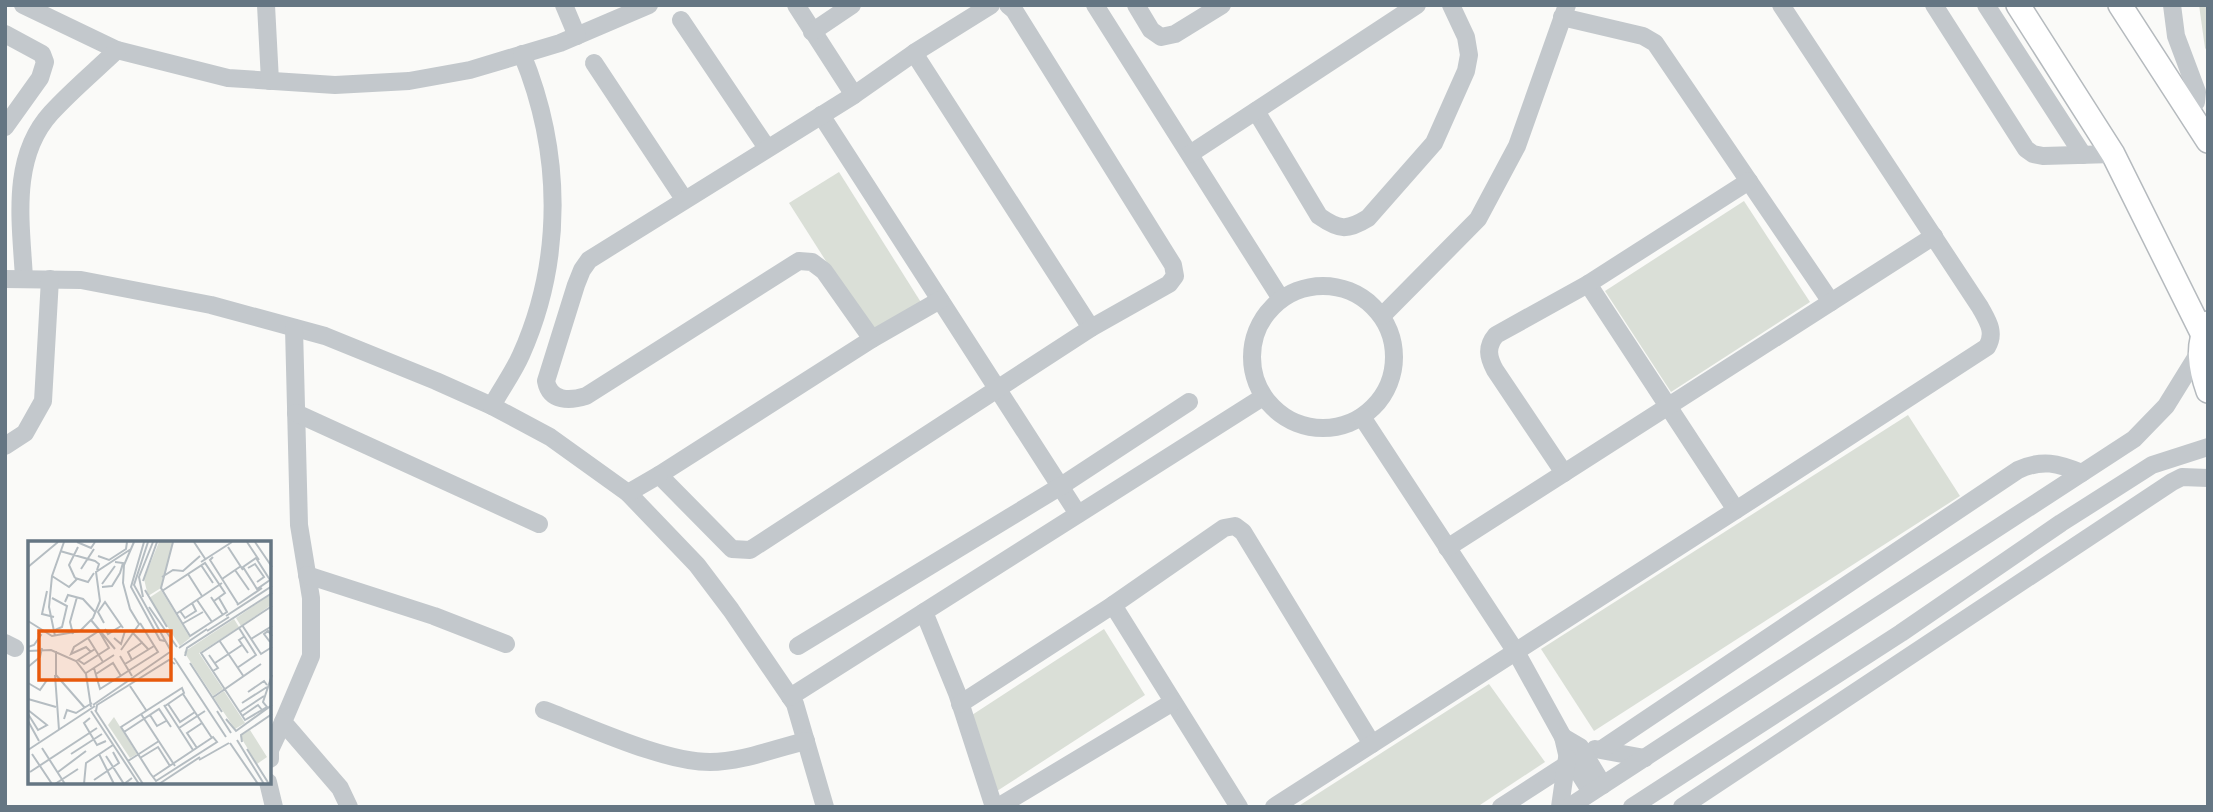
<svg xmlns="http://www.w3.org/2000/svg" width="2213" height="812" font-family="'Titillium Web',sans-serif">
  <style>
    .green { fill: #dadfd7 }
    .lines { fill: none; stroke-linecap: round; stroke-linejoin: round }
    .major-casing { stroke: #b5babe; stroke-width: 26 }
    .minor { stroke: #c3c8cc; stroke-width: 18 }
    .major { stroke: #fff; stroke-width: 23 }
    .inset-road { fill: none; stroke: #b5bdc2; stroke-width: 2 }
    .view { fill: #e8590c; fill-opacity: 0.15; stroke: #e8590c; stroke-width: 3.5 }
    .inset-edge { fill: none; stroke: #657683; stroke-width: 3.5 }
  </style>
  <rect width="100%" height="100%" fill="#fafaf8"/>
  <g class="green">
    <polygon points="2199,5 2208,5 2208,52 2205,48"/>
    <polygon points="839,172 922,304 873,335 789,203"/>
    <polygon points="1744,201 1810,302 1671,392 1605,291"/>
    <polygon points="1908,415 1960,496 1594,731 1541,649"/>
    <polygon points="1104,629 1145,695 997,791 972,715"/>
    <polygon points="1489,684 1545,762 1477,807 1297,807"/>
  </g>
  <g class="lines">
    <defs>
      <g id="major">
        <polyline points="2018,5 2113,154 2202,333"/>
        <polyline points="2120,5 2208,141"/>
        <path d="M 2208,323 C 2196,345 2200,368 2208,391"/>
      </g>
    </defs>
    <use href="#major" class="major-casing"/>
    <g class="minor">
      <polyline points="23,5 117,50 228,78 335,85 409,81 470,70 560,43 649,5"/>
      <polyline points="266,5 270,81"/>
      <polyline points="564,5 577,36"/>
      <polyline points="796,5 854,95"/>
      <polyline points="1095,5 1281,299"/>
      <polyline points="1136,5 1151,30 1161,37 1175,34 1222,5"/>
      <polyline points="1934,5 2026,149 2033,154 2043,156 2113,154"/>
      <polyline points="1986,5 2083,155"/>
      <polyline points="2172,5 2176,36 2197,92 2196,102 2189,109"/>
      <polyline points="1562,17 1643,36 1655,43 1831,302"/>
      <polyline points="681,20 767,148"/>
      <polyline points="812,32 852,5"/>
      <polyline points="5,34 42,54 45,62 40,78 5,127"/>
      <polyline points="914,53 1091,328"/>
      <polyline points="594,63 684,199"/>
      <path d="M 1256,111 L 1319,216 C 1339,230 1347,231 1368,218 L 1434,143 L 1466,71 L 1469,55 L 1466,37 L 1451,5"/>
      <polyline points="821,115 1078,514"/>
      <polyline points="1190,154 1417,5"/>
      <path d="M 24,278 C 21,223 10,158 51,113 C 71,91 95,71 117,50"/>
      <polyline points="5,279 81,280 211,305 325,336 436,381 492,406 550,437 628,493 697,565 731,610 795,704 825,807"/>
      <polyline points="1588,284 1736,510"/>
      <circle cx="1323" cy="357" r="71"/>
      <polyline points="940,300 872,339 659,475 732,549 750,550 1091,328 1169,284 1175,276 1173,265 1014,10 1008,5"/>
      <polyline points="1382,316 1478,219 1517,146 1567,5"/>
      <polyline points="294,328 299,525 311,598 311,656 283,722 340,788 349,807"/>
      <path d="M 872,339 L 824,271 L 812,262 L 799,261 L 586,396 C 570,401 550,402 546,381 L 576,285 L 582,270 L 589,260 L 854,95 L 914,53 L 991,5"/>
      <path d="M 492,406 C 501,389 513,373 521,355 C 564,259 562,151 522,54"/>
      <polyline points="296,413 539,524"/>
      <polyline points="1362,417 1516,652 1563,737"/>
      <polyline points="5,446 25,433 43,401 50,279"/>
      <path d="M 1564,473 L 1495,370 C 1488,357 1486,347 1496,335 L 1588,284 L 1749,181"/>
      <polyline points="628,493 659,475"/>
      <polyline points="1447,548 1934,236"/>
      <polyline points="307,575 434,616 506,644"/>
      <polyline points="1113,605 1239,807"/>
      <polyline points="924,612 957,693 994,807"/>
      <polyline points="5,643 15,648"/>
      <polyline points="798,646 1061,486 1189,402"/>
      <polyline points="790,697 1263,397"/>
      <polyline points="960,704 1113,605 1224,528 1235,526 1243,532 1372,744"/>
      <path d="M 544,710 C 590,727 663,762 710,762 C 742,762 776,748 806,741"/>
      <polyline points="1595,749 1645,758"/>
      <path d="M 1602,749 L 2018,470 C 2042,459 2058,463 2082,473"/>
      <polyline points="270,759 270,750 283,722"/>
      <polyline points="268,782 274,807"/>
      <polyline points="1591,792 1567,754 1563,737 1580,747 1603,785"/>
      <polyline points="998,807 1173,702"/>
      <path d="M 1274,807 L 1736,510 L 1987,347 C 1996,332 1987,320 1980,307 L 1781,5"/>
      <polyline points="1501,807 1566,765"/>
      <polyline points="1560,807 1567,758"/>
      <polyline points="1569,807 2134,439 2166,406 2200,351"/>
      <polyline points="1632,807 1901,633 2061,523 2152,465 2208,447"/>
      <polyline points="1682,807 2172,482 2182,477 2208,478"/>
    </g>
    <use href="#major" class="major"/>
  </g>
  <g transform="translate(28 541)">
    <rect width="243" height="243" fill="#fafaf8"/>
    <path d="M 131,1 L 145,1 L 133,47 L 120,55 L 116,38 ZM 133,49 L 162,97 L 152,105 L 121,57 ZM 243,53 L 243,64 L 213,85 L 208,77 ZM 206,78 L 211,86 L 171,112 L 195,148 L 185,155 L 156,111 ZM 196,150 L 217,182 L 207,188 L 186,157 ZM 86,176 L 109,213 L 102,217 L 80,184 ZM 222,189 L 239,216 L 229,223 L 212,195 Z" fill="#dadfd7"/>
    <path class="inset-road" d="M 49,1 L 63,7 L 67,1M 106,1 L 96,24 L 95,42 L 102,68 L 111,83M 116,1 L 103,46 L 132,99 L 137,100M 120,1 L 106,44 L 143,110M 145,1 L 133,47 L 162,95 L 199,71 L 191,57M 166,1 L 178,19M 219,1 L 231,19M 227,1 L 244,26M 200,6 L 215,29M 32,10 L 67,20 L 71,23 L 69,29M 70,15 L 81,19 L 98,8 L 99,1M 185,16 L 182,19 L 210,63M 228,17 L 242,39 L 229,48 L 215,26 ZM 173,21 L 204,1M 173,24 L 185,42M 0,26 L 30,1M 220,27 L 227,23 L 236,36 L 229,41M 53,28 L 66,8M 207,29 L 221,49M 160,33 L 174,55M 24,35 L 41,46 L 49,38M 134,36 L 145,29 L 155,30 L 172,15M 47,37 L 41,24 L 50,6M 47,37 L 60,41 L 66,32M 194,38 L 213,25M 115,40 L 129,1M 74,43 L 87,25M 74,46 L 84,45 L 92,32 L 95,22 L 87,21M 117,49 L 139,86M 19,50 L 14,73 L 26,76M 134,50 L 177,22 L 197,52 L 186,60M 115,56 L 111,36 L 125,1M 183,56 L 195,74M 24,57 L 39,65 L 34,86 L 27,89M 169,59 L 184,81M 37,61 L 40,54 L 55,58 L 68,72M 209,64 L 234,47M 244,65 L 173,112 L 217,179 L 239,166 L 235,161 L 244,134M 121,66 L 149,106M 152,70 L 157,77 L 168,70 L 164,62M 148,73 L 194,42M 198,75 L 244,45M 63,79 L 87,108M 0,80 L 24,95 L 52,90 L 65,77 L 72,60 L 68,31 L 103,8M 76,82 L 70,71 L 77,61 L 95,87M 154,83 L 175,71M 214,84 L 233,113 L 244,106M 77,88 L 80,93 L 93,85M 179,90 L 201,76M 104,91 L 120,108M 45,93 L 42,81 L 49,56M 27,95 L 21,66 L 24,35 L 36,1M 217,95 L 211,99 L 220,112M 60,97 L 75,121M 86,97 L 93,103 L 97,90M 223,98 L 244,85M 191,99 L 216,136M 242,101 L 236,93 L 240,90 L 244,95M 0,106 L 6,104 L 13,94 L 10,92M 151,107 L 179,88M 93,109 L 112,82M 0,110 L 23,109 L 48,120 L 58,133 L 63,166M 28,110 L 28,134 L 57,167M 63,111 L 58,106 L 43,113 L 46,106 L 71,90 L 81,107 L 56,123 L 50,119 L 67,108M 181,114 L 190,127 L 185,130M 92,115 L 104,135M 157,115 L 159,107 L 244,52M 146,117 L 198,196M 104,119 L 100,111 L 115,101M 162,122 L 194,171M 187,122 L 214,104M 97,123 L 126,105M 0,126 L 12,116 L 14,107M 66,127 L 72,148 L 130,111 L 112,82M 209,127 L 228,114 L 211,87M 58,132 L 86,114M 68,133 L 85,122 L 93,135M 27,134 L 31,189M 0,142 L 12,149 L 19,139M 102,145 L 118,169M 220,151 L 236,140 L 239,144M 155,153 L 184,197M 184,157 L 233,123M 0,158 L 28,166M 214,162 L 239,146M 140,163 L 152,181 L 167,171M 65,164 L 142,111M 136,164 L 165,209M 0,169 L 19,184 L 10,189 L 0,173M 67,169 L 115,243M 63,170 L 111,243M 68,170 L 69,164 L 141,119 L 147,123M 189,170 L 203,192M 212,171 L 236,155M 113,173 L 147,225M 122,174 L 129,185 L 138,180M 214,175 L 230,164 L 234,169M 62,177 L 56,182 L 69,204 L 78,200M 36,178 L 39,169 L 48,172 L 64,162M 198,178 L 208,190 L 244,164M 0,180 L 11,200M 151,187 L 177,170M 96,191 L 131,168 L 143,186M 209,199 L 236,243M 214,201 L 213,194 L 244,173M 202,202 L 230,243M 14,207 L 37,243M 169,207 L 159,192 L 174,182M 219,208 L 241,243M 0,209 L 67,165M 4,213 L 24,243M 43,213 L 74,193M 71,213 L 86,243M 78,215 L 96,243 L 104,237M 112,217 L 130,206 L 142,225M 171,219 L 201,202M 100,220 L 131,200M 2,231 L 69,187M 30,231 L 58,210M 125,236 L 185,196 L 189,201 L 128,240 L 122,232 L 110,213 L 93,186 L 154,147 L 156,152 L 137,165M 66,239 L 91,222 L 85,211M 27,243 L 50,228M 56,243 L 58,222 L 85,204M 131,243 L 172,216"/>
    <path class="view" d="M 11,90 L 143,90 L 143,139 L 11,139 Z"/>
    <rect width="243" height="243" class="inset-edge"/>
  </g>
  <rect width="2213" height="812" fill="none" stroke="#657683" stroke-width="14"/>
</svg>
